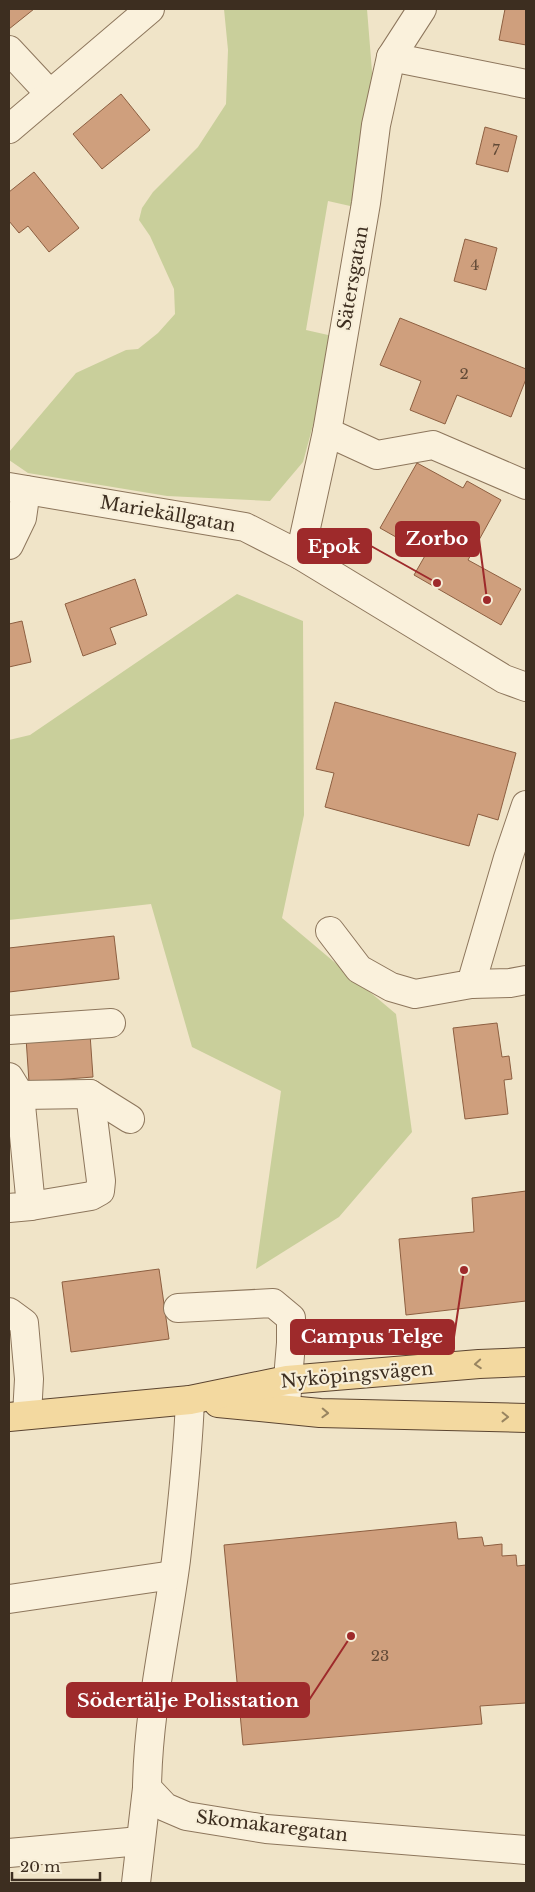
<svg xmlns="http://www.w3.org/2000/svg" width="535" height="1892" font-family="'Libre Baskerville',serif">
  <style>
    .green { fill: #c9cf9b }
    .building { fill: #cf9f7d; stroke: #8d5f41 }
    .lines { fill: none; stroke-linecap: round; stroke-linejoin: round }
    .minor-casing { stroke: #8d765c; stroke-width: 30 }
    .major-casing { stroke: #5b4430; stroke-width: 30 }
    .minor { stroke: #faf1dc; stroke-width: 28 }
    .major { stroke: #f3d9a0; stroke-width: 28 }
    .oneway { stroke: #988460 }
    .labels { text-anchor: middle; stroke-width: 4.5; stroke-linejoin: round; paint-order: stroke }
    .number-label { font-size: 15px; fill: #624a37 }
    .street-label { font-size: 18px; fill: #3d2e20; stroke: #f7eed8 }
    .leader { fill: none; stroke: #9e2a2b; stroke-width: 2 }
    .callout-dot { fill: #9e2a2b; stroke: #f7eed8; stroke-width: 2 }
    .callout { fill: #9e2a2b; stroke: #9e2a2b; stroke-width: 2 }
    .callout-label { font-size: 19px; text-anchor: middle; font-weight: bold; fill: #fff }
  </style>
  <rect width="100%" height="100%" fill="#f0e4c8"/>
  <g class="green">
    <polygon points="224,9 367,9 373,84 359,208 328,201 306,330 337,337 303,462 270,501 167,496 28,473 9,460 9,452 76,373 126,350 138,349 158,333 175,314 174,289 150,236 139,220 142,208 153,192 198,147 226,104 228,50"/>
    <polygon points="237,594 303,621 304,815 282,918 396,1014 412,1132 339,1217 256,1269 281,1091 192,1047 151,904 9,920 9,740 30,735"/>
  </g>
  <g class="building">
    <polygon points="9,9 34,9 9,29"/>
    <polygon points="505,9 526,9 526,45 499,40"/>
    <polygon points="121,94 150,130 102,169 73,134"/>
    <polygon points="485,127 517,136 508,172 476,164"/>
    <polygon points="34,172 79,228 49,252 28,226 19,233 9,221 9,192"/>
    <polygon points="465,239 497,248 486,290 454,281"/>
    <polygon points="400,318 526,369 526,379 511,417 457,395 445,424 410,410 421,381 380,365"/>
    <polygon points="417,463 463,488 467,481 501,500 468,560 521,589 501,625 414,575 426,554 380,528"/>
    <polygon points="135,579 147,615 110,628 116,644 83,656 65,604"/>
    <polygon points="22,621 31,662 9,667 9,624"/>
    <polygon points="335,702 516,753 498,820 478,814 469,846 325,807 334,773 316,769"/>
    <polygon points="114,936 119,979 9,992 9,948"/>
    <polygon points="497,1023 502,1057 509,1056 512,1079 504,1080 508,1114 465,1119 453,1028"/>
    <polygon points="90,1034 93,1077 29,1082 26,1038"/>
    <polygon points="526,1191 526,1301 406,1315 399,1239 474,1232 472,1198"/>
    <polygon points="159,1269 169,1339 71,1352 62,1282"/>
    <polygon points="456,1522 458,1539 482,1537 484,1546 502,1544 502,1556 516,1555 517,1566 526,1565 526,1703 480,1706 482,1724 243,1745 224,1545"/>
  </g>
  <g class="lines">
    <defs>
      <g id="minor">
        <polyline points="9,50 50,94"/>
        <polyline points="391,57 526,84"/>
        <polyline points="9,129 150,9"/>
        <polyline points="327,432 377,455 433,445 526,485"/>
        <polyline points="9,487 245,527 300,555 504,679 526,687"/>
        <polyline points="9,545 22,518 26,490"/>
        <polyline points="300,555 327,432 366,203 376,125 391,57 422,9"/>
        <polyline points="330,931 359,969 391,987 415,994 471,984 508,858 526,805"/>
        <polyline points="471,984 510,983 526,980"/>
        <polyline points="9,1030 111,1023"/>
        <polyline points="9,1077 20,1095 31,1206 9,1208"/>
        <polyline points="90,1094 130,1119"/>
        <polyline points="20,1095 90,1094 101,1181 100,1191 91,1196 31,1206"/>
        <polyline points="178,1308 273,1303 291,1318 291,1343 286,1403"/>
        <polyline points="9,1312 24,1323 29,1379 27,1415"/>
        <path d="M 190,1400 C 188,1454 182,1507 176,1560 C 166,1636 148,1711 147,1788 L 165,1807 L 186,1816 L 266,1829 L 526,1850"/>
        <polyline points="9,1599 173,1575"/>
        <polyline points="9,1853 140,1841"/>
        <polyline points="136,1883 147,1788"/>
      </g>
      <g id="major">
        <polyline points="218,1403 320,1413 526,1418"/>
        <polyline points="9,1417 190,1400 287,1380 479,1364 526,1362"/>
      </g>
    </defs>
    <use href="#minor" class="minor-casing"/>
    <use href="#major" class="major-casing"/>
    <use href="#minor" class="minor"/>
    <use href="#major" class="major"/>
  </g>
  <defs><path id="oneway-chevron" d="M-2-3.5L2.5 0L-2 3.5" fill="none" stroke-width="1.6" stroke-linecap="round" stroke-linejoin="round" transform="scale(1.25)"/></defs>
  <g class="oneway">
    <use href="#oneway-chevron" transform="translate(478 1364) rotate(176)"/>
    <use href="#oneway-chevron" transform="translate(325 1413) rotate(2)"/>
    <use href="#oneway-chevron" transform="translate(505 1417) rotate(1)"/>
  </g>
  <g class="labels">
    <g class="number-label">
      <text x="496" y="155">7</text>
      <text x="475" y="270">4</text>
      <text x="464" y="379">2</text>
      <text x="380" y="1661">23</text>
    </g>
    <g class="street-label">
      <text transform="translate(353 278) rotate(-80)" y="6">Sätersgatan</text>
      <text transform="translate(168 514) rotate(10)" y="6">Mariekällgatan</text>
      <text transform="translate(357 1375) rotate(-5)" y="6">Nyköpingsvägen</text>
      <text transform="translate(272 1826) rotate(7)" y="6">Skomakaregatan</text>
    </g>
  </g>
  <path class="leader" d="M487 600L479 539M437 583L371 546M464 1270L454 1337M351 1636L309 1700"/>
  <g class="callout-dot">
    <circle cx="487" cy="600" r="5"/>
    <circle cx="437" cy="583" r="5"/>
    <circle cx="464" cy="1270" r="5"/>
    <circle cx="351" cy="1636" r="5"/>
  </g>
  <g class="callout">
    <rect x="396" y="522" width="83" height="34" rx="5"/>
    <rect x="298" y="529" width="73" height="34" rx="5"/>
    <rect x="291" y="1320" width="163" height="34" rx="5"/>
    <rect x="67" y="1683" width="242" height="34" rx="5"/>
  </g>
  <g class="callout-label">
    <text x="437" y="545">Zorbo</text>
    <text x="334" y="553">Epok</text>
    <text x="372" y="1343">Campus Telge</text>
    <text x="188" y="1707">Södertälje Polisstation</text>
  </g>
  <rect width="535" height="1892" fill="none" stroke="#3d2e20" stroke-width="20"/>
  <path d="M12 1872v8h88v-8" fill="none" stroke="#3d2e20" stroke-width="2.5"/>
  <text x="20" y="1872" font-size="15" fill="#3d2e20" stroke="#f7eed8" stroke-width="4" paint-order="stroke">20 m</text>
</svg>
